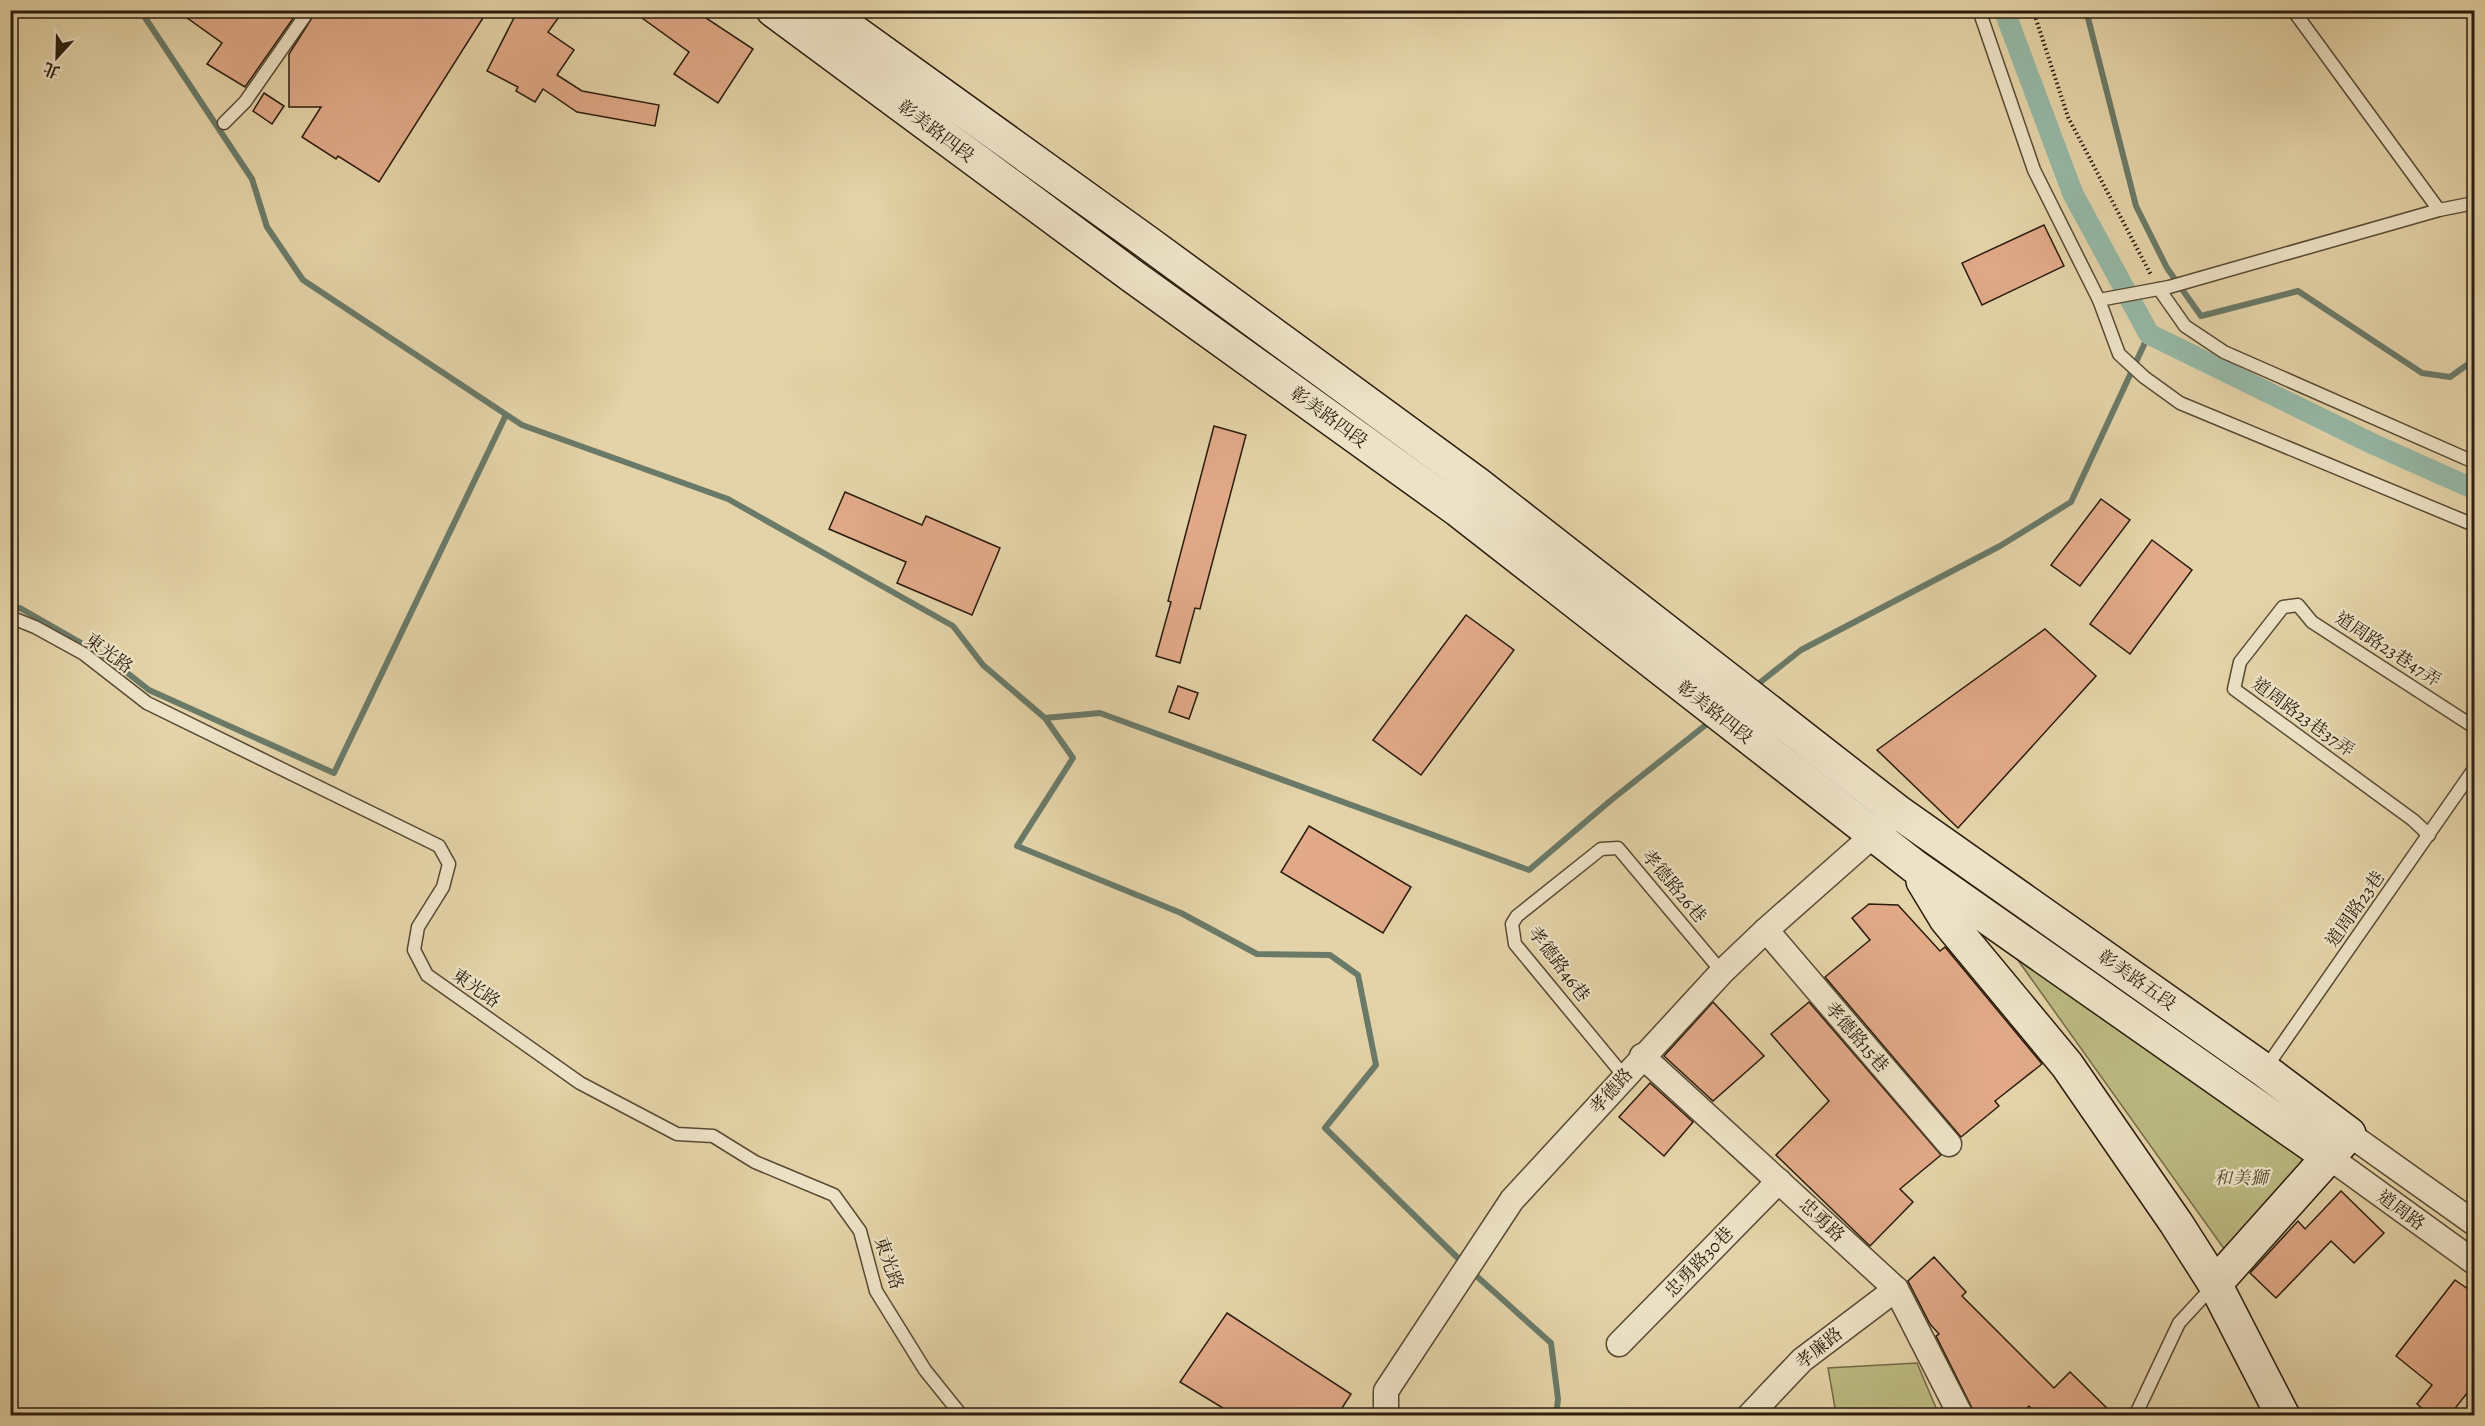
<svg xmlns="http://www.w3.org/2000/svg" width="2485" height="1426" font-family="Alegreya,'Noto Serif TC',serif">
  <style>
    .green { fill: #bcba82; stroke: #736b47; stroke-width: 1.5 }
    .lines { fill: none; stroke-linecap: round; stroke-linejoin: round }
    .stream { stroke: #6a7a68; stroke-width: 6 }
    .canal { stroke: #95b8a6; stroke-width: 21 }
    .building { fill: #e1a988; stroke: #2a1c0c; stroke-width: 1.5 }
    .service-casing { stroke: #584a33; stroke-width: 15 }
    .minor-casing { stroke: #584a33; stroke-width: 27 }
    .secondary-casing { stroke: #2a1c0c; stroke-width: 36 }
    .path { stroke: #2a1c0c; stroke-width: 4; stroke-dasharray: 1.5 3; stroke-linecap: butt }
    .service { stroke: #ede2c6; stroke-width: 12 }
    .minor { stroke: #ede2c6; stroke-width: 24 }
    .secondary { stroke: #ede2c6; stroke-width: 33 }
    .labels { text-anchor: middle; stroke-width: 4.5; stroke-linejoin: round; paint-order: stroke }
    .street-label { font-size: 18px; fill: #2a1c0c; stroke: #ede2c6 }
    .park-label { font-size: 18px; font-style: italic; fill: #564b2f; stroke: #ede2c6 }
  </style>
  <rect width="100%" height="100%" fill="#e4d3a8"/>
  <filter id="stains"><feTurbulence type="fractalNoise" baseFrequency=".00333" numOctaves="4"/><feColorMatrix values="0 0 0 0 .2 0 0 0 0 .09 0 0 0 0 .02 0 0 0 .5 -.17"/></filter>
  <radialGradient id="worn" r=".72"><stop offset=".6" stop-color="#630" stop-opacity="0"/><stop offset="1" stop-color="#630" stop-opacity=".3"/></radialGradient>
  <g class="green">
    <polygon points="2010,949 2331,1173 2232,1260"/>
    <polygon points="1917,1363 1939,1415 1839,1415 1835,1408 1828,1368"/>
  </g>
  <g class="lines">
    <g class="stream">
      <polyline points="140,10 252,179 267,227 303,280 522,425 728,499 953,626 983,665 1045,718 1100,713 1529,870 1610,801 1712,720"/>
      <polyline points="2086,10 2136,206 2167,268 2201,316 2298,291 2422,373 2450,377 2474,360"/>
      <polyline points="10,607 20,608 111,660 149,690 334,773 506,415"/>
      <polyline points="1753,688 1801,650 2000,546 2071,502 2149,334"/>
      <polyline points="1045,718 1073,758 1017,846 1181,913 1257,954 1330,955 1358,975 1376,1065 1325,1128 1465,1265"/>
      <polyline points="1472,1272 1551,1343 1558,1399 1556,1416"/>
    </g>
    <polyline class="canal" points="2004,10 2073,194 2149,334 2373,444 2474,489"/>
  </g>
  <g class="building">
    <polygon points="176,10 299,10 245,87 207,64 222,43"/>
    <polygon points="317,10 488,10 379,182 338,156 336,159 302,137 321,107 289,107 289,54"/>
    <polygon points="518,10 564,10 548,32 574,50 557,75 582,91 659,105 655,126 577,112 543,89 535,102 516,91 518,87 487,71"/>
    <polygon points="631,10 694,10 753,49 718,103 674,74 689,52"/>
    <polygon points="264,93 284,106 272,124 253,111"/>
    <polygon points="2044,225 2064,266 1982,305 1962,263"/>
    <polygon points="1214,426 1246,435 1200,609 1195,608 1180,663 1156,656 1171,602 1168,601"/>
    <polygon points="845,492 922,525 926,516 1000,548 972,615 897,583 906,562 829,529"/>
    <polygon points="2101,499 2130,520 2080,586 2051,565"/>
    <polygon points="2152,540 2192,570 2130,654 2090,624"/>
    <polygon points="1466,615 1514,650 1421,775 1373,740"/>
    <polygon points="2045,629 2096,676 1958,828 1877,750"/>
    <polygon points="1178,686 1198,693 1189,719 1169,712"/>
    <polygon points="1309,826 1411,887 1383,933 1281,872"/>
    <polygon points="1869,904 1898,905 1940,951 1945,947 2042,1064 1995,1101 1999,1106 1961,1137 1825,977 1870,940 1852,918"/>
    <polygon points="1713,1002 1764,1056 1713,1101 1664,1056"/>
    <polygon points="1809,1002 1941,1155 1900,1189 1913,1202 1870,1246 1776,1155 1829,1101 1771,1034"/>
    <polygon points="1650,1083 1693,1122 1664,1156 1619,1117"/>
    <polygon points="2341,1191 2384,1233 2354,1263 2331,1241 2276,1298 2250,1273 2298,1221 2305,1229"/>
    <polygon points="1934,1257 1966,1292 1962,1296 2054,1388 2070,1372 2115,1416 2039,1416 2029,1406 2020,1416 1976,1416 1936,1336 1939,1334 1930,1324 1908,1281"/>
    <polygon points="2455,1280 2475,1294 2475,1383 2449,1416 2431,1416 2417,1404 2432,1385 2396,1356"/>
    <polygon points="1227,1313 1351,1394 1337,1416 1236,1416 1180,1382"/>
  </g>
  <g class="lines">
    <defs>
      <g id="service">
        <polyline points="1979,10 2034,170 2099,300"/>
        <polyline points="2293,10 2439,210"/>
        <polyline points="224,123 245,102 309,10"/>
        <polyline points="2474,203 2439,210 2169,287 2099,300 2119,354 2144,377 2180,403 2474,525"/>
        <polyline points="2159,289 2185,326 2224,352 2474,462"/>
        <polyline points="10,617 35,627 84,654 147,703 439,846 449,864 443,887 418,927 414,950 427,975 580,1083 677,1134 713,1136 755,1162 834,1195 860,1231 876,1291 925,1370 962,1416"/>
        <polyline points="2429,835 2413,820 2234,689 2240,662 2283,607 2298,605 2312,622 2474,727"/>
        <polyline points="2265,1069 2474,769"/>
        <polyline points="1624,1076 1515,944 1512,924 1517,916 1601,849 1618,848 1722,972"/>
        <polyline points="2135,1416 2179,1323 2214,1285"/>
      </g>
      <g id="minor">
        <polyline points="1766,930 1949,1144"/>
        <polyline points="1642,1056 1896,1289 1961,1416"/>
        <polyline points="2349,1134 2474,1223"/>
        <polyline points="2329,1157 2474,1262"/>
        <polyline points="1619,1344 1779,1181"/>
        <polyline points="1386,1416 1386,1391 1512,1200 1722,972 1766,930 1886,824"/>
        <polyline points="1749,1416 1802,1360 1896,1289"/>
      </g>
      <g id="secondary">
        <polyline points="773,10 1131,275 1458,510 1914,866 2329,1157"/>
        <polyline points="824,10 1148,243 1476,483 1898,812 2264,1070 2349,1134 2215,1284"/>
        <polyline points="1923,881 1946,919 2067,1065 2176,1223 2215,1284 2283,1416"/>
      </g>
    </defs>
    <use href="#service" class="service-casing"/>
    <use href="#minor" class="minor-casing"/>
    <use href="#secondary" class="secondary-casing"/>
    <polyline class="path" points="2033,10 2068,117 2151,275"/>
    <use href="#service" class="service"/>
    <use href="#minor" class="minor"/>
    <use href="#secondary" class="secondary"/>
  </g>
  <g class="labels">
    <g class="street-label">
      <text transform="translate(936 131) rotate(37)" y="6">彰美路四段</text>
      <text transform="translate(1329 417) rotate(36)" y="6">彰美路四段</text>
      <text transform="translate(2388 649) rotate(33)" y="6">道周路23巷47弄</text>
      <text transform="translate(109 653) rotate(36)" y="6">東光路</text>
      <text transform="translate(1715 712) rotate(38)" y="6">彰美路四段</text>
      <text transform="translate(2303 717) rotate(36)" y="6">道周路23巷37弄</text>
      <text transform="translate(1674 886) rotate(50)" y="6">孝德路26巷</text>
      <text transform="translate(2355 909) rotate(-55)" y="6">道周路23巷</text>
      <text transform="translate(1559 964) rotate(53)" y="6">孝德路46巷</text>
      <text transform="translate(2137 980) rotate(35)" y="6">彰美路五段</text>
      <text transform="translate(476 988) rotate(35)" y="6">東光路</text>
      <text transform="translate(1857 1037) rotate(49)" y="6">孝德路15巷</text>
      <text transform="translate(1611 1091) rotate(-48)" y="6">孝德路</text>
      <text transform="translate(2401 1210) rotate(36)" y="6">道周路</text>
      <text transform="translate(1822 1220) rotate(43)" y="6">忠勇路</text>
      <text transform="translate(1699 1262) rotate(-46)" y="6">忠勇路30巷</text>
      <text transform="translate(889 1263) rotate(71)" y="6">東光路</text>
      <text transform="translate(1819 1348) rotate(-39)" y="6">孝廉路</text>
    </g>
    <g class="park-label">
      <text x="2241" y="1184">和美獅</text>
    </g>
  </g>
  <rect width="2485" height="1426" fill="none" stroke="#e4d3a8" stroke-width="36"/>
  <rect x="12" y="12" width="2461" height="1402" fill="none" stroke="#2a1c0c" stroke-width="3"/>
  <rect x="18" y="18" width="2449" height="1390" fill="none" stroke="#2a1c0c" stroke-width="1.5"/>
  <g transform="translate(57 57) rotate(202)" stroke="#ede2c6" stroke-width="4.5" paint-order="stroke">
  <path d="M0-4.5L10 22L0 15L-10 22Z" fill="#2a1c0c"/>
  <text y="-9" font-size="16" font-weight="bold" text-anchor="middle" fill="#2a1c0c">北</text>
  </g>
  <rect width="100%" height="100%" filter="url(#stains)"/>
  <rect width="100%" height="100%" fill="url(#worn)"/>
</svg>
